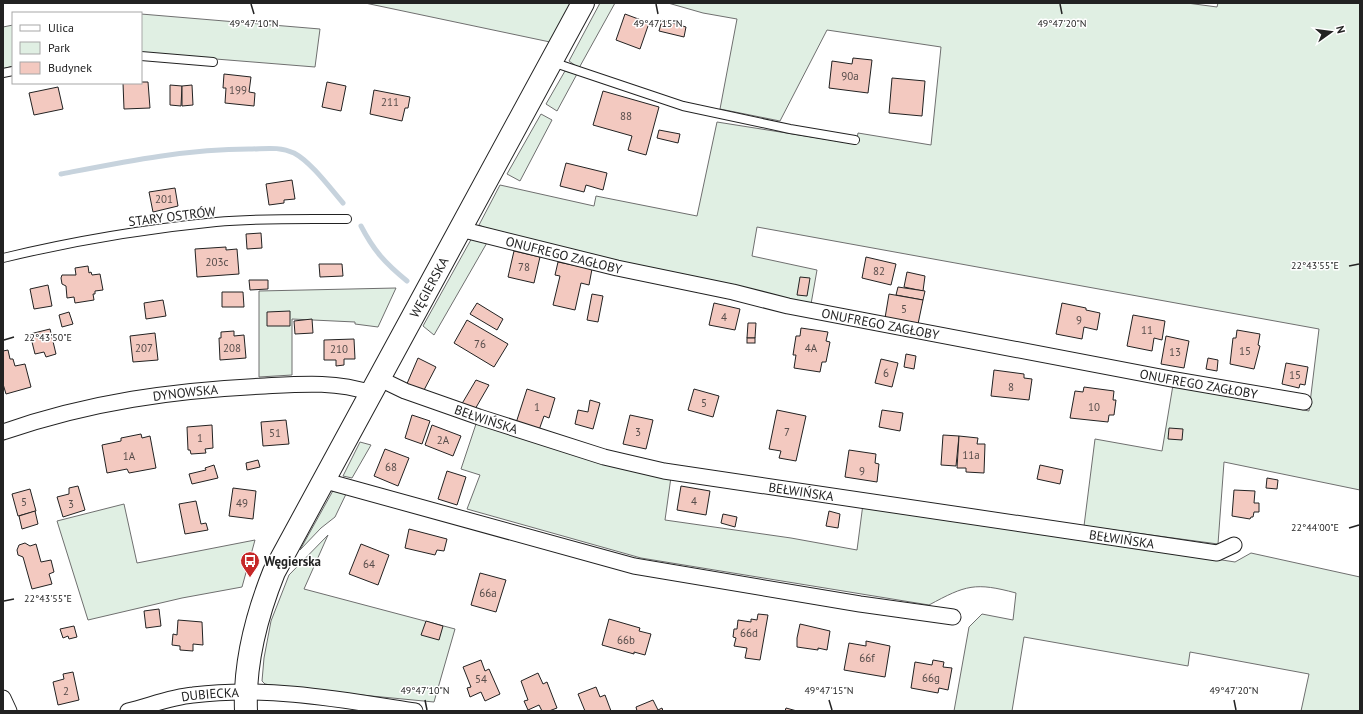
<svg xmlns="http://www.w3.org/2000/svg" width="1363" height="714" font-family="'PT Sans',sans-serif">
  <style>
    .green { fill: #e0efe3; stroke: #6f6f6f }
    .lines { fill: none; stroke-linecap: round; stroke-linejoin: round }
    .stream { stroke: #c7d3dd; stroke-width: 5 }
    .building { fill: #f3c9c0; stroke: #222 }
    .service-casing { stroke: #222; stroke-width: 10 }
    .minor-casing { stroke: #222; stroke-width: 17 }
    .secondary-casing { stroke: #222; stroke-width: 24 }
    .service { stroke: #fff; stroke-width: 8 }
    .minor { stroke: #fff; stroke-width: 15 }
    .secondary { stroke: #fff; stroke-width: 22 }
    .ticks { fill: none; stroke: #222; stroke-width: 1.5 }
    .labels { text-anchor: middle; stroke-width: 3; stroke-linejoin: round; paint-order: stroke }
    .number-label { font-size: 11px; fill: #564c4a }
    .street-label { font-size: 13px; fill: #222; stroke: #fff }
    .poi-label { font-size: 13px; font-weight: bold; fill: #222; stroke: #fff; text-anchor: start }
    .ticks-label { font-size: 10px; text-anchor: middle; fill: #222; stroke: #fff; stroke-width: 3; stroke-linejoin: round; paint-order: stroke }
  </style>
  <rect width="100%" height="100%" fill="#fff"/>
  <g class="green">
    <polygon points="365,3 572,3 550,42"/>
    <polygon points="600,3 615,3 579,68 569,61"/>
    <polygon points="668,3 1187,3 1217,7 1218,3 1360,3 1360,490 1224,462 1218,544 1084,526 1095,439 1162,451 1173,385 1309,411 1319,329 757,227 752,256 817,270 811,304 684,277 494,232 479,225 500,185 594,206 596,196 697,216 717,122 856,144 858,133 931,145 941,47 827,30 780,121 720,109 737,19 703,13"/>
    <polygon points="141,14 320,29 315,67 141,53"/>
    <polygon points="13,25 13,66 3,69 3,27"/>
    <polygon points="565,71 577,74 557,111 546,104"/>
    <polygon points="541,114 552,120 520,181 507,174"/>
    <polygon points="473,236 488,241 434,335 423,326"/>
    <polygon points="396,288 378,327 355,324 355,322 292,319 292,375 259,377 259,291"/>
    <path d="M 477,421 L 671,477 L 665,520 L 791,538 L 857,550 L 863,504 L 1235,562 L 1251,553 L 1360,577 L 1360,711 L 1301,711 L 1309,674 L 1190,652 L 1188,666 L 1024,637 L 1012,711 L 954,711 L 969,627 L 982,614 L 1013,620 L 1016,593 C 975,582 966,585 929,605 L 641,558 L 467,509 L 480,475 L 461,469 Z"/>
    <polygon points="360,442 371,445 352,478 343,476"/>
    <polygon points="335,487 347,492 335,517 321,528 300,550"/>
    <polygon points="124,504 137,563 255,540 242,587 182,598 88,620 57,521"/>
    <polygon points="328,535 304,589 455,629 434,702 288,688 265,684 262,681 264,658 271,621 289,575"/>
  </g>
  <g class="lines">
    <g class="stream">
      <path d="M 61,174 C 123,162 186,149 249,149 C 264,149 279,146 294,153 C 311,162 330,188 343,203"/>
      <path d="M 361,226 C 374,251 385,263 407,281"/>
    </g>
  </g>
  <g class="building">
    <polygon points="625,14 649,23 640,49 616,40"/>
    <polygon points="662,20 686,27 684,37 659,31"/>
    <polygon points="853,58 872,60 868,93 829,88 832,61 852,64"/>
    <polygon points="224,74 251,77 249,92 255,93 254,106 225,103 226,88 223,88"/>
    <polygon points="892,78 925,81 922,116 889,113"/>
    <polygon points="141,82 148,82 150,108 124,109 123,83"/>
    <polygon points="327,82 346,86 341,111 322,107"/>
    <polygon points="170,85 182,86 181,106 170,105"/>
    <polygon points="192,85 193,105 182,106 182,86"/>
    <polygon points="58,87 63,109 34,115 29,93"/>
    <polygon points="374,90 410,97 408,108 405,108 402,121 370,114"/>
    <polygon points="603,91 659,107 646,155 628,150 632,136 593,125"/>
    <polygon points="659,130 680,134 678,143 657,138"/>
    <polygon points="566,163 607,173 603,190 586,185 584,192 560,186"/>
    <polygon points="292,180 295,199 284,200 284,203 269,205 266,184"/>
    <polygon points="175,188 178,206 153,212 149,192"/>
    <polygon points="261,233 262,248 247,249 246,234"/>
    <polygon points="226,247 226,250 237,249 239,274 197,277 195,249"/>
    <polygon points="514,251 540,257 534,283 508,277"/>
    <polygon points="866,257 896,264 891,285 862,278"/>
    <polygon points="558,262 592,269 589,285 581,283 575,310 553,305 560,276 555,275"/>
    <polygon points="319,264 342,264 343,276 320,277"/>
    <polygon points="88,266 89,273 91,272 92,275 100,274 103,290 95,291 95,294 93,294 94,300 75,303 74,297 67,298 66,286 62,284 61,278 62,275 76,275 75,268"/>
    <polygon points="907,272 925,276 923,291 904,287"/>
    <polygon points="800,277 810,278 807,296 797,295"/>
    <polygon points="249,280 268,280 268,289 250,290"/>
    <polygon points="48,285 52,306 34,309 30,289"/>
    <polygon points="898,287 925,291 923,300 896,295"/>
    <polygon points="222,292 243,292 244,307 222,307"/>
    <polygon points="592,294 603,296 598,322 587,320"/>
    <polygon points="889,294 923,300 918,324 885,318"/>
    <polygon points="163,300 166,316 146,319 144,303"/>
    <polygon points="477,303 503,319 497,330 470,314"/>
    <polygon points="714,303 740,309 735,330 709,325"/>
    <polygon points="1062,303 1086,308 1086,310 1100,313 1097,330 1084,327 1082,339 1056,334"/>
    <polygon points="290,311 290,326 267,326 267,312"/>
    <polygon points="69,312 73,324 62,327 59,315"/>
    <polygon points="1133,315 1165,321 1162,340 1154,338 1152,351 1127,346"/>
    <polygon points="312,319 313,333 295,334 294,321"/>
    <polygon points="467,320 508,344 494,367 454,343"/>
    <polygon points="748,323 756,323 755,338 747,338"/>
    <polygon points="801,328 828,332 826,341 830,342 826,362 822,362 820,372 794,368 796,355 793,355 796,336 800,336"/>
    <polygon points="50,329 56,354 46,357 44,352 35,354 30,334"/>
    <polygon points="1237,330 1260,334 1258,345 1260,346 1254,369 1230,364 1233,338 1236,338"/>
    <polygon points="234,331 234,336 244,335 246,358 220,360 219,338 221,338 221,332"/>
    <polygon points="155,333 158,360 133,362 130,336"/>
    <polygon points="1166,336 1189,341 1184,368 1161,364"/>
    <rect x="747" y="338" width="8" height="5"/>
    <polygon points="354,339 355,359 344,359 344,365 336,366 336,360 324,360 324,340"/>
    <polygon points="8,350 10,359 13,359 15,366 25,364 31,387 6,394 3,384 3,351"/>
    <polygon points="906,354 916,356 914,369 904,367"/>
    <polygon points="418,358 436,367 423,392 406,386"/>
    <polygon points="1208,358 1218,360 1217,371 1206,369"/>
    <polygon points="881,359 898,363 892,387 875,383"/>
    <polygon points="1286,363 1308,367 1305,385 1300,384 1299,388 1282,384"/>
    <polygon points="994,370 1024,374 1024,378 1032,379 1029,400 991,396"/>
    <polygon points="476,380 489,385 474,411 460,407"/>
    <polygon points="1084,387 1114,391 1113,400 1116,400 1114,415 1109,415 1108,422 1070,418 1075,391 1083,392"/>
    <polygon points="527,389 555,398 549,418 544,416 539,430 516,423"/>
    <polygon points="694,389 719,396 713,417 688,410"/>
    <polygon points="590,400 600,403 593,429 575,424 578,410 588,412"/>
    <polygon points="777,410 806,416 796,461 779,458 781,451 769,449"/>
    <polygon points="882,410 903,413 900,431 879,427"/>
    <polygon points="412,415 430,421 422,444 405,438"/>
    <polygon points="630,415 653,420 646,449 623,444"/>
    <polygon points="286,420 289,444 263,446 261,422"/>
    <polygon points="212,425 213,448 205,449 206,453 191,454 190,450 188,450 187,427"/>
    <polygon points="432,425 461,436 453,456 425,445"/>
    <polygon points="1169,428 1183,429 1182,440 1168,439"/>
    <polygon points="141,434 142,438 150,436 156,468 129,473 127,469 107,473 102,445 121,441 121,438"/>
    <polygon points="943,435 959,436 956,466 941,465"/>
    <polygon points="959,436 978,438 977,444 985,444 984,473 966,472 966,468 957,468"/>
    <polygon points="385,449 409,458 398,486 374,476"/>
    <polygon points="849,450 876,454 875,463 879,464 877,482 845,477"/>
    <polygon points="258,460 260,467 247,470 246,463"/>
    <polygon points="214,465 218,478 192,484 189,474 206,470 205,468"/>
    <polygon points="1040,465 1063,470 1060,484 1037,479"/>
    <polygon points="447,471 466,477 457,505 438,499"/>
    <polygon points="1267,478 1278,480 1277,489 1266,488"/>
    <polygon points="78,486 85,510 63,517 57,497 69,494 69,488"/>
    <polygon points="681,486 710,491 706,515 677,510"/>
    <polygon points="233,488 256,491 253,519 229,516"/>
    <polygon points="30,489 36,511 18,516 12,494"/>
    <polygon points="1234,490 1255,491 1254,503 1259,503 1259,512 1254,512 1253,517 1251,517 1250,519 1232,516"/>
    <polygon points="196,501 201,524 206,523 208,530 185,534 179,504"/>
    <polygon points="35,511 38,524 22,529 19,516"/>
    <polygon points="829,511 840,514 838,528 826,526"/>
    <polygon points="723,514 737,517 735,527 721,523"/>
    <polygon points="409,529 447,539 444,551 437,550 435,555 405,548"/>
    <polygon points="25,543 30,546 36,544 41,562 51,560 54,572 49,574 52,584 32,589 23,557 18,555 17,550 19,545"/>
    <polygon points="361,544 389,555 378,585 349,574"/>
    <polygon points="480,573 506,580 496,612 471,605"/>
    <polygon points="159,609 161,626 146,628 144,611"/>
    <polygon points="758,614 768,615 760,660 745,658 747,648 734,646 736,638 733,637 734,629 737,629 738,620 751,622 751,619 757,620"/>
    <polygon points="609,619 640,628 639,631 651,634 645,655 634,652 634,654 602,645"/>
    <polygon points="178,620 202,622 203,645 193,644 193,651 180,650 180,646 172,645 173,634 177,635"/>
    <polygon points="426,621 443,626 439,640 421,635"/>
    <polygon points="800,624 830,631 827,650 818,648 818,650 797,647 797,638"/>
    <polygon points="74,626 77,637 69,639 68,636 63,638 60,629"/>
    <polygon points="866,641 890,646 885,677 844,670 849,643 866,646"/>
    <polygon points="481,660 485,671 489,669 500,694 485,701 481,692 470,697 467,688 471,687 463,667"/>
    <polygon points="933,660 944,662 943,667 952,668 948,690 939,688 938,693 911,688 915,662 932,665"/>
    <polygon points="73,672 79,700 58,705 53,682 64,679 63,674"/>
    <polygon points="538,673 543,684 547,682 557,708 549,711 542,711 539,705 528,710 524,701 528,700 521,681"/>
    <polygon points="596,687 600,697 605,695 611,711 585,711 578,694"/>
    <polygon points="653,700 658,710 662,708 663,711 637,711 636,707"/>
    <polygon points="786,708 797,711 785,711"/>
  </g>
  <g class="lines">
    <defs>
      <g id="service">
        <polyline points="141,56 213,62"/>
        <polyline points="552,62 683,106 790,129 855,140"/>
        <polyline points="3,73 13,71"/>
        <path d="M 3,258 C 73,241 145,229 216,222 C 259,218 303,219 347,219"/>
      </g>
      <g id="minor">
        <path id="s1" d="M 460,229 L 617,268 L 733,292 L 788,306 L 1171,379 L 1304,402"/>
        <path id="s2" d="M 378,378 L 405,391 L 479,417 L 604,457 L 664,471 L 1217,553 L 1234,545"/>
        <path id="s3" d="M 3,432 C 89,402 175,390 265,386 C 301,384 336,381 371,393"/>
        <polyline points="322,480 634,566 860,604 953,617"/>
        <polyline points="3,698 9,711"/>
        <path id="s4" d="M 128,711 C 149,706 171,697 193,695 C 270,686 338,699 415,711"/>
      </g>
      <g id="secondary">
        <path id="s5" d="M 246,711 C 244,663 256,617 274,572 L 583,3"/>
      </g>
    </defs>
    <use href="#service" class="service-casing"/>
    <use href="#minor" class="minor-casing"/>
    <use href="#secondary" class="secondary-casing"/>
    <use href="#service" class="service"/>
    <use href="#minor" class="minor"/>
    <use href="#secondary" class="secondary"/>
  </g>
  <path class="ticks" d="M 251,4 L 254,14M 656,4 L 658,14M 1060,4 L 1062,14M 1349,266 L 1359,264M 4,340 L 14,337M 1349,528 L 1359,525M 4,601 L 14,599M 425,700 L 427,710M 829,700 L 832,710M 1234,700 L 1236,710"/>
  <defs>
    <symbol id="bus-pin" viewBox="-11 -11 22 30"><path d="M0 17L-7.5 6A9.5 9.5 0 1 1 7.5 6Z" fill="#c62828" stroke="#fff"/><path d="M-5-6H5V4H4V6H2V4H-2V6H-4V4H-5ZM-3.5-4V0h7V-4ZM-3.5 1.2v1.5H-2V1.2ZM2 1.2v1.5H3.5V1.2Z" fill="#fff"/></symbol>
  </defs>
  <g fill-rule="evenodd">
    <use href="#bus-pin" x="239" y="550" width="22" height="30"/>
  </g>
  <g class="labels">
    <g class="number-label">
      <text x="850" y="80">90a</text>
      <text x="238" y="94">199</text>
      <text x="390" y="106">211</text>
      <text x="626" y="120">88</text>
      <text x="164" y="203">201</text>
      <text x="217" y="266">203c</text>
      <text x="524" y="271">78</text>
      <text x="879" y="275">82</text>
      <text x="904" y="313">5</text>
      <text x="724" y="321">4</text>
      <text x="1079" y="324">9</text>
      <text x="1147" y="334">11</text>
      <text x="480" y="348">76</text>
      <text x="144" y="352">207</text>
      <text x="232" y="352">208</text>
      <text x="811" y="352">4A</text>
      <text x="339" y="353">210</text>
      <text x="1245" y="355">15</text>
      <text x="1175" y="356">13</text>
      <text x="886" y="377">6</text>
      <text x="1295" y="379">15</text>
      <text x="1011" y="391">8</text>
      <text x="704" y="407">5</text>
      <text x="537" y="411">1</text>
      <text x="1094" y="411">10</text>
      <text x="638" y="436">3</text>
      <text x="787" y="436">7</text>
      <text x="275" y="437">51</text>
      <text x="200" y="442">1</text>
      <text x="443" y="444">2A</text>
      <text x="971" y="459">11a</text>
      <text x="129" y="460">1A</text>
      <text x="391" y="471">68</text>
      <text x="862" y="475">9</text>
      <text x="694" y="505">4</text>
      <text x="24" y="506">5</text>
      <text x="242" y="507">49</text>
      <text x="71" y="508">3</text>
      <text x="369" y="568">64</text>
      <text x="488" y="597">66a</text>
      <text x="749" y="637">66d</text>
      <text x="626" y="644">66b</text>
      <text x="867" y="662">66f</text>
      <text x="931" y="682">66g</text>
      <text x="481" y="683">54</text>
      <text x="66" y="695">2</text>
    </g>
    <g class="street-label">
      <text transform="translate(172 216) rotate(-7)" y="5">STARY OSTRÓW</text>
      <text dy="5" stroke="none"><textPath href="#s1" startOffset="107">ONUFREGO ZAGŁOBY</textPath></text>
      <text dy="5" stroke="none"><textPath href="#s5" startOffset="467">WĘGIERSKA</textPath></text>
      <text dy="5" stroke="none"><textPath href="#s1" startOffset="431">ONUFREGO ZAGŁOBY</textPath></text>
      <text dy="5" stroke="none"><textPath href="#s1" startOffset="755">ONUFREGO ZAGŁOBY</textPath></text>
      <text dy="5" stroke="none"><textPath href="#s3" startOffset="187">DYNOWSKA</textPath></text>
      <text dy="5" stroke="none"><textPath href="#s2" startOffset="116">BEŁWIŃSKA</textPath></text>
      <text dy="5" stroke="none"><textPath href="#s2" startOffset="440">BEŁWIŃSKA</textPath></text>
      <text dy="5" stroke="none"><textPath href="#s2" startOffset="764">BEŁWIŃSKA</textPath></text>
      <text dy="5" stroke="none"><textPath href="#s4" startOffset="84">DUBIECKA</textPath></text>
    </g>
    <g class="poi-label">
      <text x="264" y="566">Węgierska</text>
    </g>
  </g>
  <g class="ticks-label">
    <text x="254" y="27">49°47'10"N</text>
    <text x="658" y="27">49°47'15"N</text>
    <text x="1062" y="27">49°47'20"N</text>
    <text x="1315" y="269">22°43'55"E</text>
    <text x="48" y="341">22°43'50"E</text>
    <text x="1315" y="531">22°44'00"E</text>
    <text x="48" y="602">22°43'55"E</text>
    <text x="425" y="694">49°47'10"N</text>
    <text x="829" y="694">49°47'15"N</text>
    <text x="1234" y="694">49°47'20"N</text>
  </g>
  <rect width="1363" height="714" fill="none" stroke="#222222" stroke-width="8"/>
  <rect x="12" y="12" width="130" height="72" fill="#ffffff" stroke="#a7a7a7"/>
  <rect x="20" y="25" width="20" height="6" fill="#ffffff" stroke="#a7a7a7"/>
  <text x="48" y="32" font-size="12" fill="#222222">Ulica</text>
  <rect x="20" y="42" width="20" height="12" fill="#e0efe3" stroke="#a7a7a7"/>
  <text x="48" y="52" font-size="12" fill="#222222">Park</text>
  <rect x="20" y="62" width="20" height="12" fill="#f3c9c0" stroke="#a7a7a7"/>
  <text x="48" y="72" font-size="12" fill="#222222">Budynek</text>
  <g transform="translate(1331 32) rotate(76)" stroke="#ffffff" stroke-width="3" paint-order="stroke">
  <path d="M0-3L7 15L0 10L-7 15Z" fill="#222222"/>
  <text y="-6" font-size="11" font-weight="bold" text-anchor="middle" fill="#222222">N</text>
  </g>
</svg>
